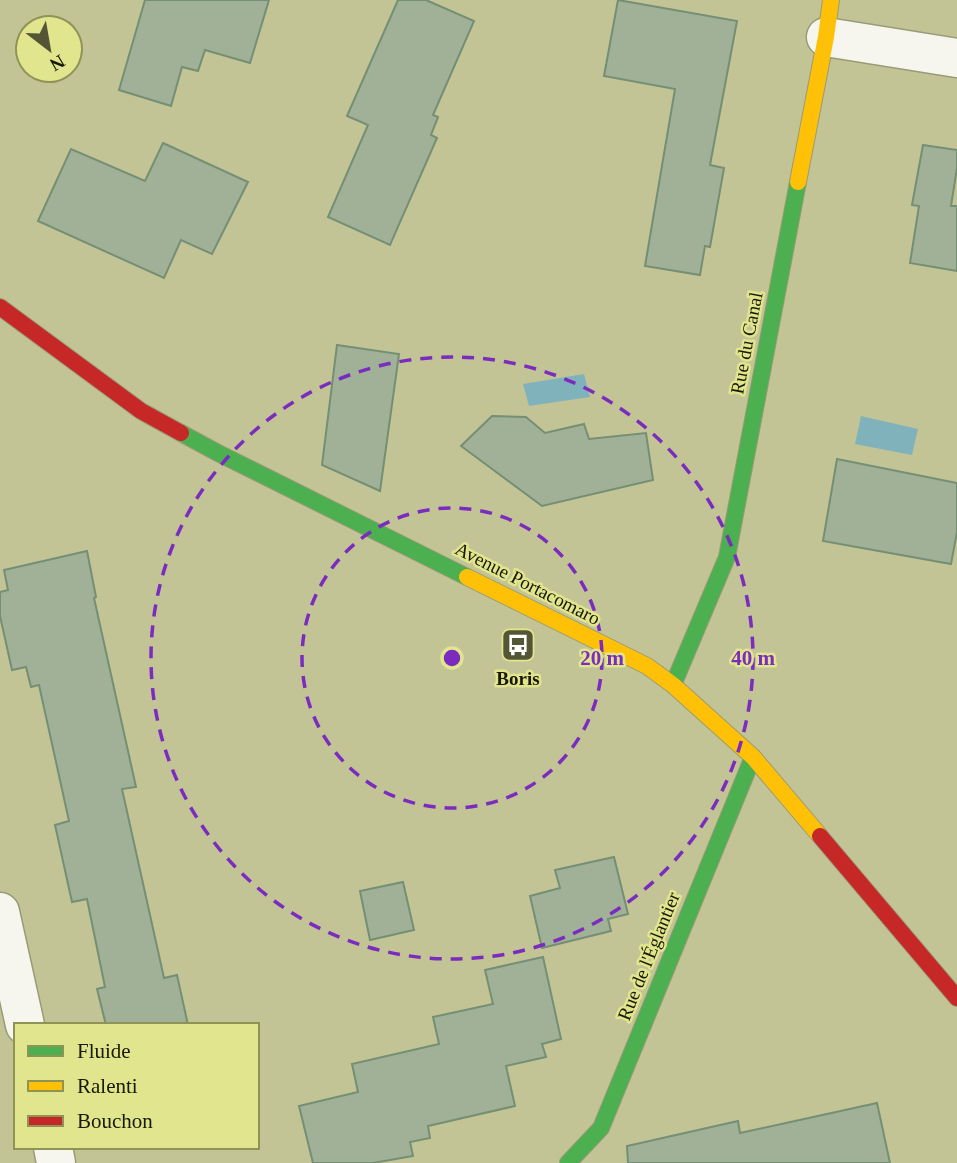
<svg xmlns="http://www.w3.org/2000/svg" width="957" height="1163" font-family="'Times New Roman',serif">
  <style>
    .water { fill: #80b2bc }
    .building { fill: #a0b197; stroke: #758f74; stroke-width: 2 }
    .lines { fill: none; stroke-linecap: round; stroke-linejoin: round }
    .street-casing { stroke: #9a9b76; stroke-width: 41 }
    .fast-casing { stroke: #9a9b76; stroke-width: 18 }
    .slow-casing { stroke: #9a9b76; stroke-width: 18 }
    .jam-casing { stroke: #9a9b76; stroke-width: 18 }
    .street { stroke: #f6f6ef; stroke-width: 38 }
    .fast { stroke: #4caf50; stroke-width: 16 }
    .slow { stroke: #ffc107; stroke-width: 16 }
    .jam { stroke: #c62828; stroke-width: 16 }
    .ring { fill: none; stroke: #7b2cbf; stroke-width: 3.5; stroke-dasharray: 12 9 }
    .labels { text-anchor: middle; stroke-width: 5; stroke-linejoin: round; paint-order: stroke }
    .street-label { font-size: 19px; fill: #181901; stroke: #e0e58e }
    .poi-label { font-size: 19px; font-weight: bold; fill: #181901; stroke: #e0e58e }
    .centre { fill: #7b2cbf; stroke: #e0e58e; stroke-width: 3.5 }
    .ring-label { font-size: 21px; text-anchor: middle; font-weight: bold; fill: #7b2cbf; stroke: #e0e58e; stroke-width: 5; stroke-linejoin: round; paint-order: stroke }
  </style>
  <rect width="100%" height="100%" fill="#c2c495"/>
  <g class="water">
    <polygon points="584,374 590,397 529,406 523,384"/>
    <polygon points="861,416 918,429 912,455 855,444"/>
  </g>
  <g class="building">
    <polygon points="145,0 269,0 250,63 205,50 198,71 182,67 171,106 119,90"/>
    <polygon points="398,0 426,0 474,21 433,115 438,117 431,135 437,138 390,245 328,217 368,125 347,116"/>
    <polygon points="618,0 737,21 710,165 724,168 710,247 705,246 700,275 645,266 675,89 604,76"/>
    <polygon points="163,143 248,182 212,254 181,240 164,278 38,221 71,149 145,181"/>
    <polygon points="923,145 957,150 957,168 951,206 957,206 957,271 910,263 919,206 912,205"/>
    <polygon points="337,345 399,354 380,491 322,465"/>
    <polygon points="492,416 526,417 545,433 584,424 589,439 646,433 653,480 542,506 461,446"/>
    <polygon points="837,459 957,483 957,532 951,564 823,541"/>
    <polygon points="87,551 96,597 94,598 136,787 122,789 164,978 177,975 188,1025 106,1025 97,989 105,987 87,899 72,902 55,825 69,821 39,685 31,687 26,667 12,670 0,616 0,592 8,590 4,570"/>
    <polygon points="614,857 628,914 608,919 611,931 542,948 530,896 560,888 555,870"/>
    <polygon points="403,882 414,930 370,940 360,891"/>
    <polygon points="543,957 561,1039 542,1044 546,1057 506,1066 515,1106 428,1126 430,1138 410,1142 413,1156 373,1163 313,1163 299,1106 358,1092 352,1064 439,1044 433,1017 493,1004 485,970"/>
    <polygon points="877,1103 890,1163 628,1163 627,1146 738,1121 740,1133"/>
  </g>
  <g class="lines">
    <defs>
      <g id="street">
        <polyline points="826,37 957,58"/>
        <polyline points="0,912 25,1025"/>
        <polyline points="53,1147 56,1163"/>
      </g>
      <g id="fast">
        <polyline points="181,433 218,453 467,577"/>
        <polyline points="673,685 727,557 798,182"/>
        <polyline points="568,1163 601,1128 753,757"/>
      </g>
      <g id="slow">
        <polyline points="798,182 826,37 831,0"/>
        <polyline points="467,577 647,666 673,685 753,757 820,836"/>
      </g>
      <g id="jam">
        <polyline points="0,307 141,411 181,433"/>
        <polyline points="820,836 957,998"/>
      </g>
    </defs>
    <use href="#street" class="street-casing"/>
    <use href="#fast" class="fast-casing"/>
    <use href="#slow" class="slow-casing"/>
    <use href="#jam" class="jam-casing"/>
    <use href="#street" class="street"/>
    <use href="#fast" class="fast"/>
    <use href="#slow" class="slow"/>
    <use href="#jam" class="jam"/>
  </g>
  <g class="ring">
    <circle cx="452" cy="658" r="150"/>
    <circle cx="452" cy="658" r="301"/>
  </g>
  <defs>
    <symbol id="bus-square" viewBox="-11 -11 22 22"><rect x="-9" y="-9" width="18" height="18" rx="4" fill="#545535" stroke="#e0e58e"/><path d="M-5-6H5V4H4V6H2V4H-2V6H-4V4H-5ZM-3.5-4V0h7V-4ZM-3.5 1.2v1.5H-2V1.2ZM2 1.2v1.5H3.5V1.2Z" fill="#fff"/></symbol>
  </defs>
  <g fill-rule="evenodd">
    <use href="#bus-square" x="499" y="626" width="38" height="38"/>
  </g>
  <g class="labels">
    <g class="street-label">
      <text transform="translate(746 343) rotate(-79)" y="7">Rue du Canal</text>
      <text transform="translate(528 583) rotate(27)" y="7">Avenue Portacomaro</text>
      <text transform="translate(648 956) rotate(-68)" y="7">Rue de l'Églantier</text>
    </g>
    <g class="poi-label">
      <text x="518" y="685">Boris</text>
    </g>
  </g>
  <circle cx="452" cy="658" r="10" class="centre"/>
  <g class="ring-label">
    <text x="602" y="665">20 m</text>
    <text x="753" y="665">40 m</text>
  </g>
  <rect x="14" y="1023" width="245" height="126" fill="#e0e58e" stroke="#909356" stroke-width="2"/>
  <rect x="28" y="1046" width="35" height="10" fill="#4caf50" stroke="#909356" stroke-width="2"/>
  <text x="77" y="1058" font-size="21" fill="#181901">Fluide</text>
  <rect x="28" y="1081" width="35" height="10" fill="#ffc107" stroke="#909356" stroke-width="2"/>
  <text x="77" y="1093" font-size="21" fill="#181901">Ralenti</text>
  <rect x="28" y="1116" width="35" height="10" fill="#c62828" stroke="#909356" stroke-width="2"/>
  <text x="77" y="1128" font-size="21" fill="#181901">Bouchon</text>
  <g transform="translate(49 49) rotate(149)"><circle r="33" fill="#e0e58e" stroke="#909356" stroke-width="2"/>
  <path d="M0-5L12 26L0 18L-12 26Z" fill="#545535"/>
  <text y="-10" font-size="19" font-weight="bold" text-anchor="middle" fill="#181901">N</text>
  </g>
</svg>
